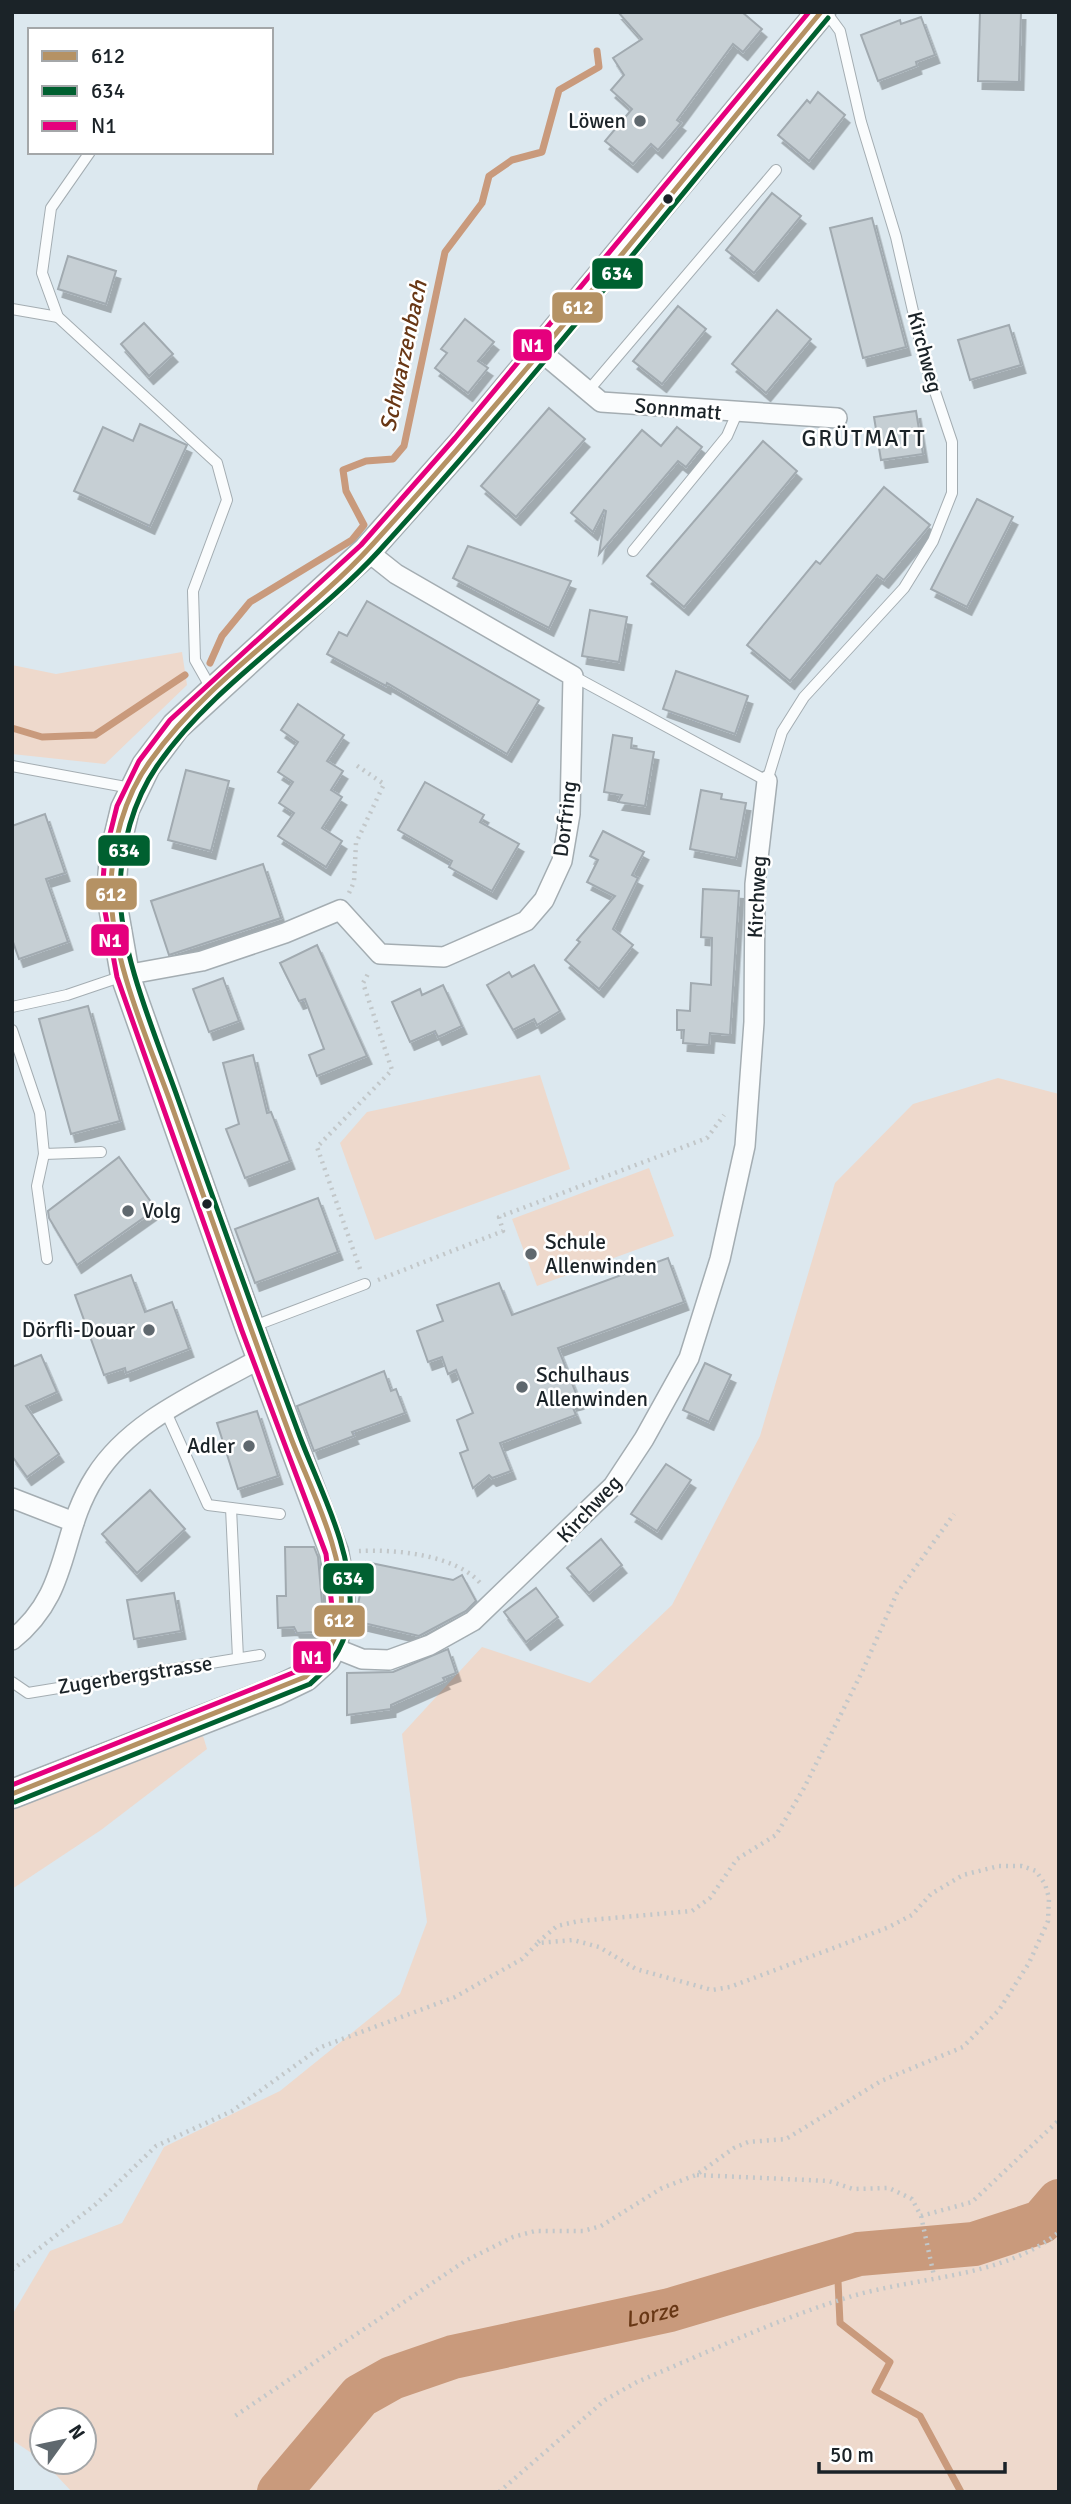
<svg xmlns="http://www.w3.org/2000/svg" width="1071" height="2504" font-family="Signika,sans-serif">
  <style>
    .green { fill: #eed9cc }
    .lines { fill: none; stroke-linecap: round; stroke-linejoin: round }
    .stream { stroke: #c99a7c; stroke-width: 7 }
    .river { stroke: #c99a7c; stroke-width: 44 }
    .building { fill: #c6cfd4; stroke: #a1aab0; stroke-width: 2; filter: url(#shadow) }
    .lane-casing { stroke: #a4adb2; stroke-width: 12 }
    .street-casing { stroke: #a4adb2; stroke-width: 22 }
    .secondary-casing { stroke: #a4adb2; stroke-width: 31 }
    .path { stroke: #c2c7c9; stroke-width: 4.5; stroke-dasharray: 2 5; stroke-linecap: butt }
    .lane { stroke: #fafcfd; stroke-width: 10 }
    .street { stroke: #fafcfd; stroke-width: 19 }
    .secondary { stroke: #fafcfd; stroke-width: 28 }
    .bus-1-casing { stroke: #fff; stroke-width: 10 }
    .bus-2-casing { stroke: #fff; stroke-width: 10 }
    .bus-3-casing { stroke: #fff; stroke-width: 10 }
    .bus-1 { stroke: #b59264; stroke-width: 5 }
    .bus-2 { stroke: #006030; stroke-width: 5 }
    .bus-3 { stroke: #e5007d; stroke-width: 5 }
    .poi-dot { fill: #5f686e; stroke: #fff; stroke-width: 2.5 }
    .bus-dot { fill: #1b2328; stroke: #fff; stroke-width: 2.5 }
    .labels { text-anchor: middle; stroke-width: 5; stroke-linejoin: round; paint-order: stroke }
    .poi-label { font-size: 21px; fill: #1b2328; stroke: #fff; text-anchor: end }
    .street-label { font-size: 21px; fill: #1b2328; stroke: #fff }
    .water-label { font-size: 23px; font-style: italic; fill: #683715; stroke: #fff }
    .neighbourhood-label { font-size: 23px; letter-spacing: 2px; fill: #1b2328; stroke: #fff }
    .line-badge { stroke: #fff; stroke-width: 2.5 }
    .badge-label { font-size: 19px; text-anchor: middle; font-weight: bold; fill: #fff }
  </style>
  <defs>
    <filter id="shadow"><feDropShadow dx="4.5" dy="8" stdDeviation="0" flood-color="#0004"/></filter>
  </defs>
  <rect width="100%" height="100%" fill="#dce8ef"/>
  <g class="green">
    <polygon points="182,652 187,685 105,764 12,754 12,665 56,674"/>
    <polygon points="540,1075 570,1169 375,1240 340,1143 367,1112"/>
    <polygon points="998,1078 1059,1094 1059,2492 72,2492 44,2462 84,2462 84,2420 42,2420 42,2460 12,2440 12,2315 50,2251 122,2223 164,2147 280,2091 400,1994 427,1922 402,1734 482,1647 590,1683 672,1605 760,1436 835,1183 913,1104"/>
    <polygon points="649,1168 674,1236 537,1286 512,1219"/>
    <polygon points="203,1736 207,1749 101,1830 12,1889 12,1810"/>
  </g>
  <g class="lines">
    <g class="stream">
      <polyline points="210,663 222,636 250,602 352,540 364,525 346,491 343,470 366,461 393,459 404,446 445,252 482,203 489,176 512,160 542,152 559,90 599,67 597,51"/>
      <polyline points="12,728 42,737 95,735 185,675"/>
      <polyline points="837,2260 840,2323 890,2362 875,2391 920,2416 961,2492"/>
    </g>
    <path class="river" id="s1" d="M 279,2492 L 360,2396 L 392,2378 L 453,2357 L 670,2310 L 859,2254 L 974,2244 L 1041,2222 L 1059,2201"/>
  </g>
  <g class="building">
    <polygon points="618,12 742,12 762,29 743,52 733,44 677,120 681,123 658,150 651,144 633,164 605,141 632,109 611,90 624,75 613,58 642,39"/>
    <polygon points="980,12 1021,12 1019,82 978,81"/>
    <polygon points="921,17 935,55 916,62 917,66 878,81 861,35 900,20 901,24"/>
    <polygon points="818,92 845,115 809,161 778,135 807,100 810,103"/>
    <polygon points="772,193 801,216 754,273 726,250"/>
    <polygon points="872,218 906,347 863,358 830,228"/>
    <polygon points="68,256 116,271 106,304 58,289"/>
    <polygon points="678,306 706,329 662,384 633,361"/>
    <polygon points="777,310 811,339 766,393 732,364"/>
    <polygon points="465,319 494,342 478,361 488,368 468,393 435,368 447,353 441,349"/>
    <polygon points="144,323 173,354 149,376 121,344"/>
    <polygon points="1009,325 1021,365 970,380 958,340"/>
    <polygon points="549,408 585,439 516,517 481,486"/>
    <polygon points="916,411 923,454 881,460 874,417"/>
    <polygon points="140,424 187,445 150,526 74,491 103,427 133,441"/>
    <polygon points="677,427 702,447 686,467 678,461 599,554 606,511 604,510 593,532 571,513 642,430 661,446"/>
    <polygon points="763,441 797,471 684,607 647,576"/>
    <polygon points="884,487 930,525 884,580 877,575 790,681 747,645 816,561 820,564"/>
    <polygon points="977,499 1013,517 967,607 931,589"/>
    <polygon points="468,546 571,581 549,628 453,578"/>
    <polygon points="367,601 539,700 507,754 387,683 386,686 327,654 339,632 347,636"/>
    <polygon points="590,610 627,617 619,662 582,656"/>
    <polygon points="676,671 748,696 735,734 663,709"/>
    <polygon points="298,704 344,735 327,761 343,771 331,790 342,797 322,828 342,841 326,867 278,836 294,813 279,803 293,782 278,772 298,742 281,730"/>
    <polygon points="613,735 632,738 631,748 654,752 645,806 618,802 622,795 604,792"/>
    <polygon points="186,770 229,781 211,851 168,840"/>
    <polygon points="425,782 484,815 480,822 519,844 492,891 449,867 452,861 398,830"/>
    <polygon points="701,790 722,794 721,799 746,803 736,858 690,849"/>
    <polygon points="45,814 65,873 46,879 68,942 19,959 12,939 12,826"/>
    <polygon points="603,831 644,852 632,875 638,878 613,929 633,945 599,989 565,960 580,942 577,940 615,896 587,882 598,860 590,856"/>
    <polygon points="263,864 281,918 169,955 151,901"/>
    <polygon points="703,889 739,891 730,1035 710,1033 709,1045 683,1043 684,1030 677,1030 677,1010 690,1011 691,983 711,985 712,938 701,937"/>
    <polygon points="317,945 367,1056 317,1076 309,1055 324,1049 305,999 299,1001 280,963"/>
    <polygon points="534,965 560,1011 537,1025 534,1019 513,1030 487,985 509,972 512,977"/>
    <polygon points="223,978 239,1021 209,1032 193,989"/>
    <polygon points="443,985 462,1026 438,1037 435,1031 410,1042 392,1002 420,989 422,995"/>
    <polygon points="88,1006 120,1121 71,1134 39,1019"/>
    <polygon points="253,1055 267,1113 271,1112 290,1161 245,1178 226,1129 239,1124 223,1063"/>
    <polygon points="119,1157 156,1209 77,1265 49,1218 48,1211"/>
    <polygon points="318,1198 338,1252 255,1283 235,1229"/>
    <polygon points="668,1258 684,1302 558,1348 579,1401 571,1403 576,1415 500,1443 511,1471 492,1478 489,1475 473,1488 460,1453 468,1450 457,1420 473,1413 456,1370 448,1374 442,1357 428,1362 417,1331 443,1321 437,1305 499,1283 512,1315"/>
    <polygon points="131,1275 145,1312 172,1302 189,1349 126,1373 125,1368 104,1375 75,1295"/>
    <polygon points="41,1355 57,1392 26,1406 59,1454 27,1477 12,1456 12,1367"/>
    <polygon points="705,1363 731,1375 709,1422 683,1410"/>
    <polygon points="384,1371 391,1391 396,1389 405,1413 352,1432 354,1436 314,1451 297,1406"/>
    <polygon points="257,1411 278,1476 238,1489 217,1423"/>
    <polygon points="666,1464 691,1480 657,1531 631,1514"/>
    <polygon points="150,1490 185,1529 137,1573 102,1534"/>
    <polygon points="601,1539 622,1565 589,1593 567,1568"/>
    <polygon points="285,1547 314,1547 318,1557 323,1614 313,1632 297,1633 294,1627 278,1628 277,1596 286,1596"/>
    <polygon points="366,1562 453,1580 462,1575 476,1601 466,1611 419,1636 355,1621"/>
    <polygon points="536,1588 558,1617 526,1642 504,1612"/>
    <polygon points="174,1593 181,1631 134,1639 127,1600"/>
    <polygon points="448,1649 456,1673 443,1678 445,1681 391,1705 391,1709 347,1715 347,1673 393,1672"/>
  </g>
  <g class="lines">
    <defs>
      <g id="lane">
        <polyline points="90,152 51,208 42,273 58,317 217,463 227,500 193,591 195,660 212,690"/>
        <polyline points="12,309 58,317"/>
        <polyline points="588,391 776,170"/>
        <polyline points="633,551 727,436 737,413"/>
        <polyline points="573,676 767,781 782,732 804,697 904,588 933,541 952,493 952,442 924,359 896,237 861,122 840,31 826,12"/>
        <polyline points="12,766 131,788"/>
        <polyline points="12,1007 67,995 123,976"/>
        <polyline points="12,1030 40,1113 44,1154 101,1152"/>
        <polyline points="44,1154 37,1186 47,1259"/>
        <polyline points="254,1326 365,1284"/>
        <polyline points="166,1412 208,1505 280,1514"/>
        <polyline points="231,1508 238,1658"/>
        <polyline points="12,1682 28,1693 260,1655"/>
      </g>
      <g id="street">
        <polyline points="539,350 601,402 837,418"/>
        <polyline points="125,975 202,961 285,933 340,910 380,954 444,957 526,921 544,900 562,861 570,814 573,676 396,574 367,551"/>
        <polyline points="12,1498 74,1522"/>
        <path d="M 12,1640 C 72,1592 58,1535 95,1477 C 131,1419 203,1391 261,1358"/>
        <polyline points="332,1647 362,1659 389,1660 430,1645 473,1621 613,1486 644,1439 689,1358 720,1259 745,1146 754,1022 755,884 767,781"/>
      </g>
      <polyline id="secondary" points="12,1794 276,1691 305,1677 326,1658 332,1647 341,1608 338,1573 334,1552 250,1328 125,975 111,895 114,855 125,809 146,766 176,726 367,551 462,444 821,12"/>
    </defs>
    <use href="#lane" class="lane-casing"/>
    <use href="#street" class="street-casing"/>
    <use href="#secondary" class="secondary-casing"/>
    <g class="path">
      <polyline points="349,893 354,882 356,843 384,784 353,763"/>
      <polyline points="360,1269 317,1147 392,1070 363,983 369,972"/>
      <polyline points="378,1280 503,1231 499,1217 707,1138 724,1115"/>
      <path d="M 359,1551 C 396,1549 457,1555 481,1584"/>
      <polyline points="538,1942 557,1926 579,1921 692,1911 710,1898 737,1859 776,1835 804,1788 862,1672 897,1593 954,1514"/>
      <polyline points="697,2175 829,2181 853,2189 889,2188 912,2199 921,2216 934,2276"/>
      <polyline points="921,2216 972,2202 1059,2120"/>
      <polyline points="12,2270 96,2204 156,2146 232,2111 321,2047 455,1997 522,1959 538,1943 573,1940 599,1947 636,1969 712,1990 730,1987 889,1927 912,1915 931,1894 963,1875 999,1866 1022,1866 1036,1871 1045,1884 1049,1898 1048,1921 1029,1963 999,2010 963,2047 881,2081 786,2139 748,2142 734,2148 696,2175 662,2188 601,2226 583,2231 535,2231 513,2237 465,2261 235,2416"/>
      <path d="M 499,2492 L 605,2400 L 637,2382 C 706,2353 775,2320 846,2298 C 915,2276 1002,2279 1059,2232"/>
    </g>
    <use href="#lane" class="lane"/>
    <use href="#street" class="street"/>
    <use href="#secondary" class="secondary"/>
    <defs>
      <path id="bus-1" d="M 12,1794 L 305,1677 C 327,1658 338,1639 341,1609 C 346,1555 310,1488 291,1438 C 249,1326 210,1214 170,1101 C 147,1038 111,958 111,891 C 111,846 124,796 151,760 C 211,676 303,621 372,545 C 528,374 673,191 821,12"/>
      <path id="bus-2" d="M 15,1802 L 310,1684 C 334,1663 348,1641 350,1608 C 353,1550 320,1490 300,1437 C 258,1325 218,1212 178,1099 C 157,1039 119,952 120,889 C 121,846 133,801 157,766 C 213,684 311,625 378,552 C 535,380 679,196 828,18"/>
      <polyline id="bus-3" points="12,1785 300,1670 324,1644 332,1607 326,1554 242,1331 117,977 102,895 105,854 117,806 139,761 170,720 361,545 455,438 809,12"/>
    </defs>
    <use href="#bus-1" class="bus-1-casing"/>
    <use href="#bus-2" class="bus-2-casing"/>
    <use href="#bus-3" class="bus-3-casing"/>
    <use href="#bus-1" class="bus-1"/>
    <use href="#bus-2" class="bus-2"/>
    <use href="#bus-3" class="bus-3"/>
  </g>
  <g class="poi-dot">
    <circle cx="640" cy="121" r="7"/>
    <circle cx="128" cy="1211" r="7"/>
    <circle cx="531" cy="1254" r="7"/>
    <circle cx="149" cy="1330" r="7"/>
    <circle cx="522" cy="1387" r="7"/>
    <circle cx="249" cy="1446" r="7"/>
  </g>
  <g class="bus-dot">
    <circle cx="668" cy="199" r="6"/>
    <circle cx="207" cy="1204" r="6"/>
  </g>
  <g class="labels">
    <g class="poi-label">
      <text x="626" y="128">Löwen</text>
      <text x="142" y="1218" text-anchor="start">Volg</text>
      <text x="545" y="1249" text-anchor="start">Schule<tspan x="545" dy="24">Allenwinden</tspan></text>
      <text x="135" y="1337">Dörfli-Douar</text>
      <text x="536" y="1382" text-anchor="start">Schulhaus<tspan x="536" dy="24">Allenwinden</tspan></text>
      <text x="235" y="1453">Adler</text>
    </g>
    <g class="street-label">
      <text transform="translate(925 352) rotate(75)" y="7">Kirchweg</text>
      <text transform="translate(678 409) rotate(5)" y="7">Sonnmatt</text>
      <text transform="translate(565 819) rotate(-83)" y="7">Dorfring</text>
      <text transform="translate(757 897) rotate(-87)" y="7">Kirchweg</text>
      <text transform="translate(589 1509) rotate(-47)" y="7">Kirchweg</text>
      <text transform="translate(135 1675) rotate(-9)" y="7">Zugerbergstrasse</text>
    </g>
    <g class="water-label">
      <text transform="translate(403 356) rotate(-78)" y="8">Schwarzenbach</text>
      <text dy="8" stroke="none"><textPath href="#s1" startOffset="430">Lorze</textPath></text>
    </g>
    <g class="neighbourhood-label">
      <text x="864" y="446">GRÜTMATT</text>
    </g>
  </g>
  <g class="line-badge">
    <rect x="591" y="257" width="53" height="33" rx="7" fill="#006030"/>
    <rect x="551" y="291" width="53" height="33" rx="7" fill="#b59264"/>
    <rect x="512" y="328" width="41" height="34" rx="7" fill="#e5007d"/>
    <rect x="97" y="834" width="54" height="33" rx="7" fill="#006030"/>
    <rect x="85" y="877" width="53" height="34" rx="7" fill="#b59264"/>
    <rect x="90" y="923" width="40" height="34" rx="7" fill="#e5007d"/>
    <rect x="322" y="1562" width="53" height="33" rx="7" fill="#006030"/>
    <rect x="313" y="1604" width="53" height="34" rx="7" fill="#b59264"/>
    <rect x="292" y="1640" width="40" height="34" rx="7" fill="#e5007d"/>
  </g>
  <g class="badge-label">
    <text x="617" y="280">634</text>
    <text x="578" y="314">612</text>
    <text x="532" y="352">N1</text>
    <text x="124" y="857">634</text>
    <text x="111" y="901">612</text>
    <text x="110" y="947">N1</text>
    <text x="348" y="1585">634</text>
    <text x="339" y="1627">612</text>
    <text x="312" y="1664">N1</text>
  </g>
  <rect width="1071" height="2504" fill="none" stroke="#1b2328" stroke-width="28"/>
  <rect x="28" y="28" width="245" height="126" fill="#ffffff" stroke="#a4a7a9" stroke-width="2"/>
  <rect x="42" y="51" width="35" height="10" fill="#b59264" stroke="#a4a7a9" stroke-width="2"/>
  <text x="91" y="63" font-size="21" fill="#1b2328">612</text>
  <rect x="42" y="86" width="35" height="10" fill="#006030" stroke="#a4a7a9" stroke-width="2"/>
  <text x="91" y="98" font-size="21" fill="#1b2328">634</text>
  <rect x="42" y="121" width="35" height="10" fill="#e5007d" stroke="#a4a7a9" stroke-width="2"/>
  <text x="91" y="133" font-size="21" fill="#1b2328">N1</text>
  <g transform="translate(63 2441) rotate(57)"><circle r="33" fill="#ffffff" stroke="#a4a7a9" stroke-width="2"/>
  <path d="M0-5L12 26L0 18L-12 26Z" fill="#5f686e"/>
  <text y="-10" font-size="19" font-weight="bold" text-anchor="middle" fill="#1b2328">N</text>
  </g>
  <path d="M819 2462v10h186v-10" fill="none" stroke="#1b2328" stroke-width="3.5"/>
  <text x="830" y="2462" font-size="21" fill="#1b2328" stroke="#ffffff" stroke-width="5" paint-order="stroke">50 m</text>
</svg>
